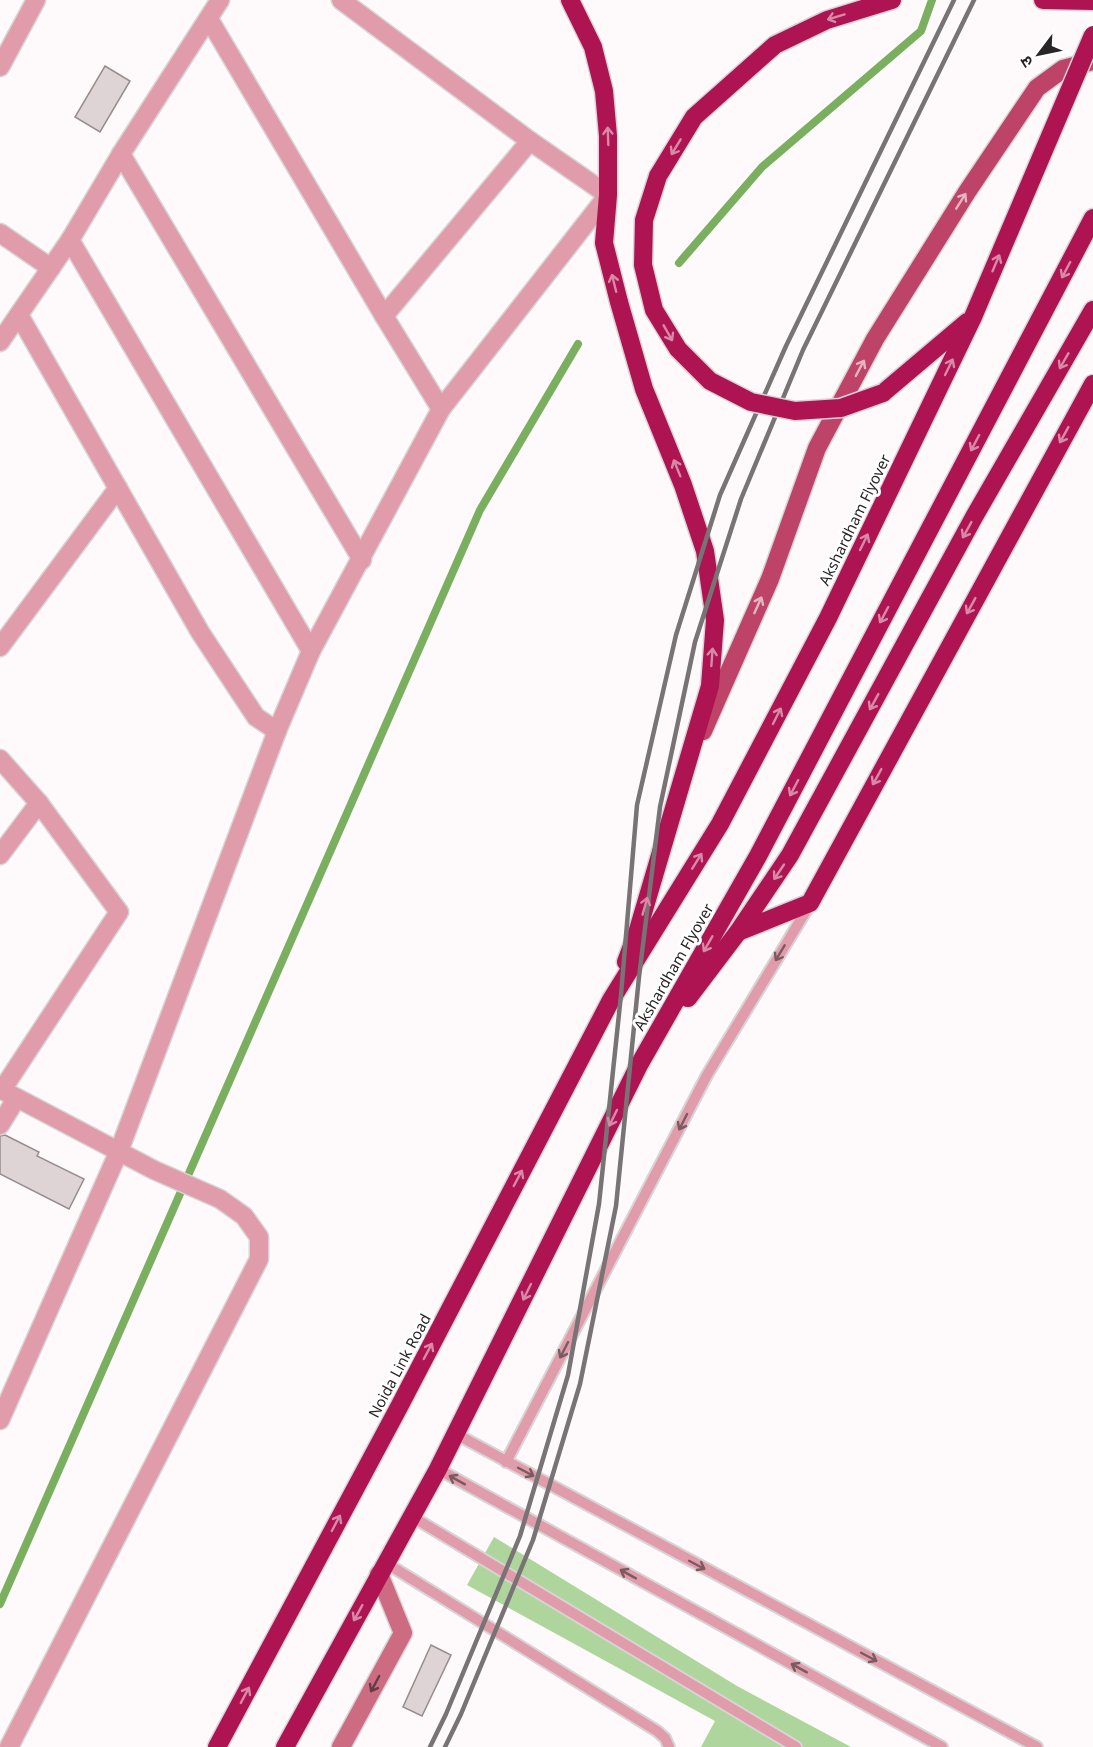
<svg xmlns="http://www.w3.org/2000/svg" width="1093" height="1747" font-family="Georgia,'Noto Sans Devanagari',serif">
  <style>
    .green { fill: #aed59c }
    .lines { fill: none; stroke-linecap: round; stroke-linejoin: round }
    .stream { stroke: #79af5e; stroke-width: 8 }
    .building { fill: #ded3d5; stroke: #978d8e; stroke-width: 1.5 }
    .lane-casing { stroke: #d8d3d4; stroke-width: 14 }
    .street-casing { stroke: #d8d3d4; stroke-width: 21 }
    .secondary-casing { stroke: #d8d3d4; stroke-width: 21 }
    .primary-casing { stroke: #d8d3d4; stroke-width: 21 }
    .highway-casing { stroke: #d8d3d4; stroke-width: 21 }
    .lane { stroke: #e09caa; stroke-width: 10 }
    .street { stroke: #e09caa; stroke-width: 18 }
    .secondary { stroke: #cd6b83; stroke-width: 18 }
    .primary { stroke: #bd4468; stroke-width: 18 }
    .highway { stroke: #ad1451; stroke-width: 18 }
    .rail { stroke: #787374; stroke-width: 4.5 }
    .highway-bridge-casing { stroke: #d8d3d4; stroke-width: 21; stroke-linecap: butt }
    .highway-bridge { stroke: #ad1451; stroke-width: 18 }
    .oneway { stroke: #d68aa8 }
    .oneway2 { stroke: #e5b4c3 }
    .oneway3 { stroke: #7b5a61 }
    .oneway4 { stroke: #623d46 }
    .labels { text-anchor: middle; stroke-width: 6; stroke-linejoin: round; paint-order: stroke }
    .street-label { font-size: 15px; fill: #292425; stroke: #fff }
  </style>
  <rect width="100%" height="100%" fill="#fef9fa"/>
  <polygon class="green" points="494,1537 737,1686 851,1747 701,1747 715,1721 467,1585"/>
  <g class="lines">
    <g class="stream">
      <polyline points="679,263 762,167 921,31 932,0"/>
      <polyline points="0,1604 480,510 578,344"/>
    </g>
  </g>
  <g class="building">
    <polygon points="105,66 130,81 100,132 75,117"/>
    <polygon points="5,1135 39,1152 37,1156 84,1179 69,1209 0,1174 0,1136"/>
    <polygon points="431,1645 451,1655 422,1716 403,1707"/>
  </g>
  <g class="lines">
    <defs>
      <g id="lane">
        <polyline points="456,1434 1037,1747"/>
        <polyline points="506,1462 707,1075 809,906"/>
        <polyline points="438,1469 942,1747"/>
        <polyline points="411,1516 796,1747"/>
        <polyline points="386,1563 657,1731 665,1738 669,1747"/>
      </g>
      <g id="street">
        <polyline points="209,19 384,316 441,409"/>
        <polyline points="0,67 36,0"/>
        <polyline points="121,154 362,560"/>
        <polyline points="0,233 51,268"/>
        <polyline points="70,240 311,651"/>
        <polyline points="19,315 200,632 256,717 277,731"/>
        <polyline points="384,316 530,141"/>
        <polyline points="0,342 70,240 121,154 220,0"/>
        <polyline points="0,647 118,488"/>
        <polyline points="0,759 39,803 119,912 2,1090"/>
        <polyline points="0,855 39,803"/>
        <polyline points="0,1089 154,1170 220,1199 244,1216 259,1237 259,1259 9,1747"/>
        <polyline points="0,1125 16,1099"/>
        <polyline points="0,1420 119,1151 277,731 311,651 441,409 608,195 530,141 341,0"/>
      </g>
      <polyline id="secondary" points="341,1747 403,1633 379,1574"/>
      <polyline id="primary" points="703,731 770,579 817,448 875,339 967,192 1037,88 1063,69 1093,61"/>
      <g id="highway">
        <polyline points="570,0 593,47 604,91 608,136 608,195 604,243 619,302 644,389 683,485 705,551 715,620 710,686 638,930 626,962"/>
        <polyline points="1043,0 1093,1"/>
        <polyline points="658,176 694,117 775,45 827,20 892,0"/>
        <polyline points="883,393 967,322"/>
        <polyline points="738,932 810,903 1093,384"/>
        <polyline points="688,998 738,932 790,855 974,517 1093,310"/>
        <polyline points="217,1747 399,1407 611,1000 720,824 828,618 973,317"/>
        <polyline points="285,1747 438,1469 639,1065 758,856 1093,218"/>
      </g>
    </defs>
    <use href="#lane" class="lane-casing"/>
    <use href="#street" class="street-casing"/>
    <use href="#secondary" class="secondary-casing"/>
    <use href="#primary" class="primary-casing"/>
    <use href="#highway" class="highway-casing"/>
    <use href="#lane" class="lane"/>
    <use href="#street" class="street"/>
    <use href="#secondary" class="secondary"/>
    <use href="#primary" class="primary"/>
    <use href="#highway" class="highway"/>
    <g class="rail">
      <polyline points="430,1747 446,1714 520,1536 568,1375 599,1204 621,995 637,805 676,635 720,495 786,346 954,0"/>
      <polyline points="445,1747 461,1714 533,1540 580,1384 616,1206 639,977 660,807 695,642 741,499 803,350 974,0"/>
    </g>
    <defs>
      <g id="highway-bridge">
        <polyline points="658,176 644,220 643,265 654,310 678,349 710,381 751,402 795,411 841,408 883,393"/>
        <polyline points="973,317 1093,35"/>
      </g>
    </defs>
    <use href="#highway-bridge" class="highway-bridge-casing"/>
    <use href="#highway-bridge" class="highway-bridge"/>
  </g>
  <defs><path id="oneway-shaft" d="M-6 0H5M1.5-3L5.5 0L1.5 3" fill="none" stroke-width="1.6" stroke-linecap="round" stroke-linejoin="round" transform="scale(1.5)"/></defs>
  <g class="oneway">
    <use href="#oneway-shaft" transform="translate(836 17) rotate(163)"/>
    <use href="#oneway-shaft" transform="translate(608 136) rotate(-92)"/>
    <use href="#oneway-shaft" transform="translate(676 147) rotate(121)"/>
    <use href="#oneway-shaft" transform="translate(996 263) rotate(-67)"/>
    <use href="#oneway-shaft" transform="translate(1066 270) rotate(118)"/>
    <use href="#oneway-shaft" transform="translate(614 283) rotate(-104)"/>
    <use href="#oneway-shaft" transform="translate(668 333) rotate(60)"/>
    <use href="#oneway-shaft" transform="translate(1064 361) rotate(120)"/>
    <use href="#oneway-shaft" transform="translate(949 367) rotate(-64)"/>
    <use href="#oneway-shaft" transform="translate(1064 435) rotate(119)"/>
    <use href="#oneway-shaft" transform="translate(975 443) rotate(118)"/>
    <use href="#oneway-shaft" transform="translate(677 468) rotate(-112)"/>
    <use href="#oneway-shaft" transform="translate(967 530) rotate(119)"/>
    <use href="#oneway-shaft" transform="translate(864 542) rotate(-64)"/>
    <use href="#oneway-shaft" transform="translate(971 606) rotate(119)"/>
    <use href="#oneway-shaft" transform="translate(884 615) rotate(118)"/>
    <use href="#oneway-shaft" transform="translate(712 657) rotate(-86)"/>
    <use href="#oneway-shaft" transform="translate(874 702) rotate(119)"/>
    <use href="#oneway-shaft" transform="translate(777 716) rotate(-63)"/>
    <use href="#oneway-shaft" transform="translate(877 777) rotate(119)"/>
    <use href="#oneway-shaft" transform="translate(794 788) rotate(118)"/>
    <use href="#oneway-shaft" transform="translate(697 861) rotate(-58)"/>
    <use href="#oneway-shaft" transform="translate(779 872) rotate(124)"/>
    <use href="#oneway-shaft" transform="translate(645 906) rotate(-74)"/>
    <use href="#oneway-shaft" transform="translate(708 944) rotate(120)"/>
    <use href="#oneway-shaft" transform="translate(613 1118) rotate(116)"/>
    <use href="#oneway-shaft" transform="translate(518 1178) rotate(-62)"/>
    <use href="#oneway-shaft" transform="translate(527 1292) rotate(116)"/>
    <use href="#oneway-shaft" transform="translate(428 1351) rotate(-62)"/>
    <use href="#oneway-shaft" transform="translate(336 1523) rotate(-62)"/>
    <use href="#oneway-shaft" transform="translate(358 1613) rotate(119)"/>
    <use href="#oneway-shaft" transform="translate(245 1695) rotate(-62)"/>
  </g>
  <g class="oneway2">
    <use href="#oneway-shaft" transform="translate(961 201) rotate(-58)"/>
    <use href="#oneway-shaft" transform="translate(860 368) rotate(-62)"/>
    <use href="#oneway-shaft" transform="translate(758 605) rotate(-66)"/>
  </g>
  <g class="oneway3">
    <use href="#oneway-shaft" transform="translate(780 953) rotate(121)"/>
    <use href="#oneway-shaft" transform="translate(683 1122) rotate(117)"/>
    <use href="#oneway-shaft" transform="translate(564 1350) rotate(117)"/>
    <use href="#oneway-shaft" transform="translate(526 1472) rotate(28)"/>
    <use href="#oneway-shaft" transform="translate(457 1480) rotate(-151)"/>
    <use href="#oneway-shaft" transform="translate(697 1565) rotate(28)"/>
    <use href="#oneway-shaft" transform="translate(628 1574) rotate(-151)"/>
    <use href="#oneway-shaft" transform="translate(869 1657) rotate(28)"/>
    <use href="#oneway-shaft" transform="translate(799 1668) rotate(-151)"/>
  </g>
  <use class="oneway4" href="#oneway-shaft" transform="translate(375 1684) rotate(118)"/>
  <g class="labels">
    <g class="street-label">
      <text transform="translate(855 520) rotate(-64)" y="5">Akshardham Flyover</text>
      <text transform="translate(674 967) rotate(-60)" y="5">Akshardham Flyover</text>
      <text transform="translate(400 1366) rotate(-62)" y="5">Noida Link Road</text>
    </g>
  </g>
  <g transform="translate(1039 54) rotate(238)" stroke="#ffffff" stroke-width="4.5" paint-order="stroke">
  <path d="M0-4.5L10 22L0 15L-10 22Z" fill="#292425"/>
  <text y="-9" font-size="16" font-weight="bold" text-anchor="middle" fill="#292425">उ</text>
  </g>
</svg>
